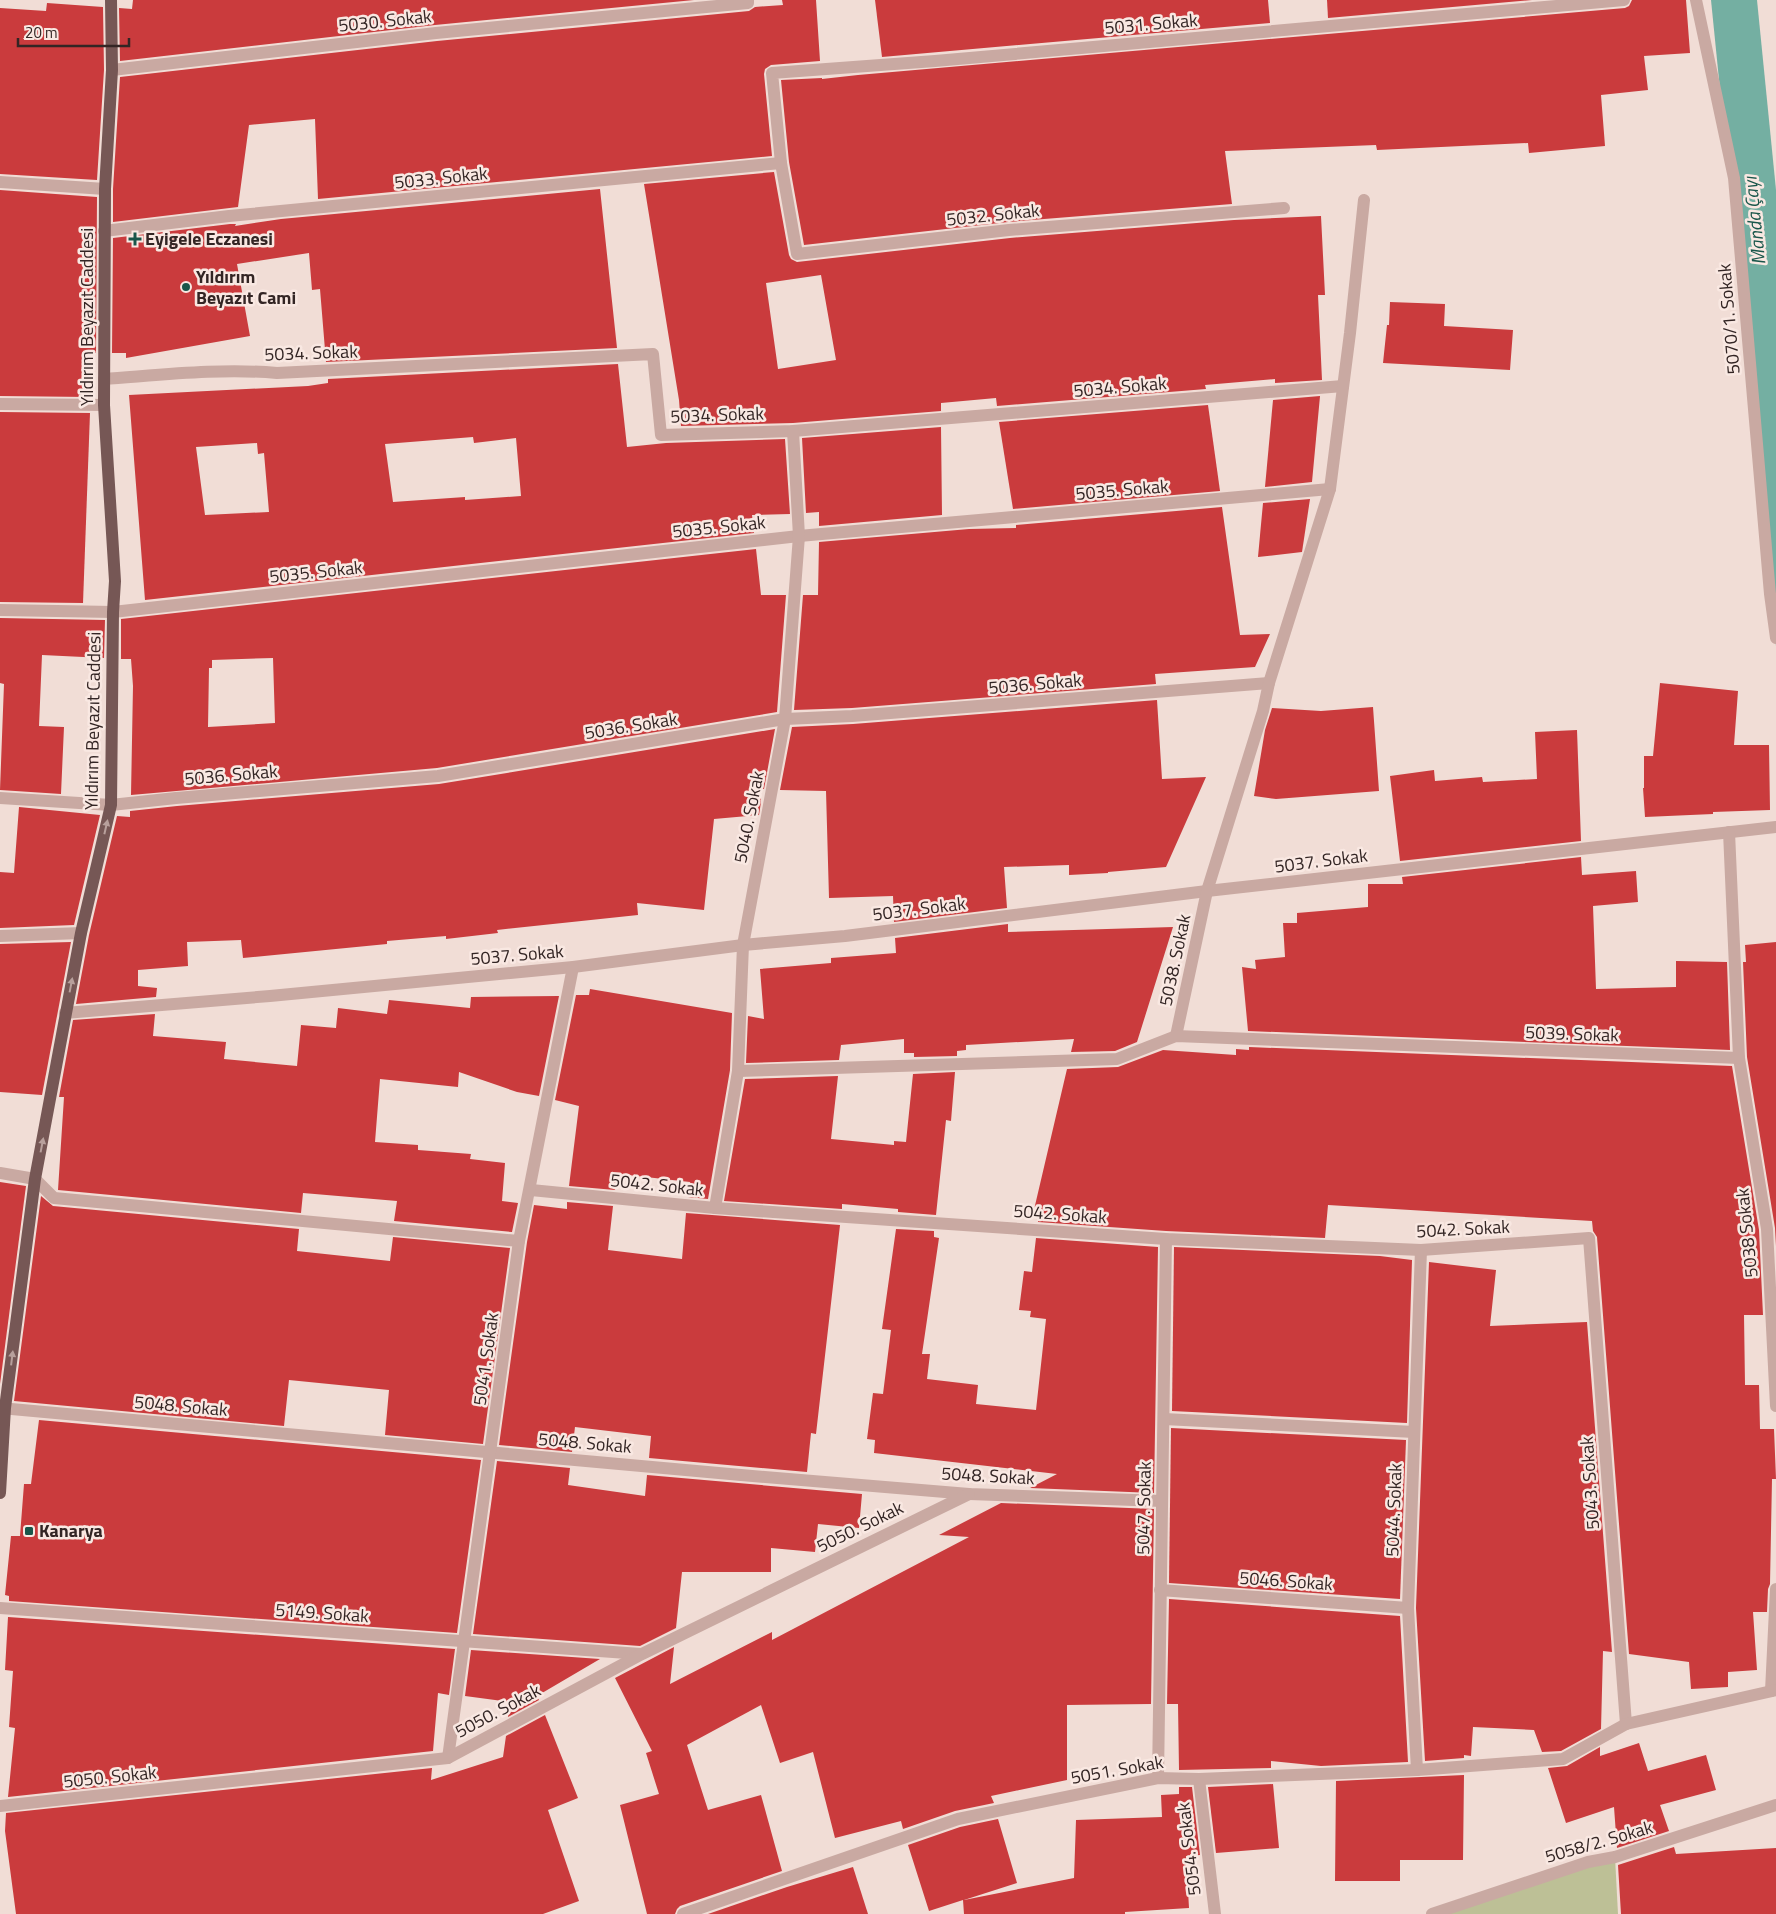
<svg xmlns="http://www.w3.org/2000/svg" width="1776" height="1914" font-family="'Titillium Web',sans-serif">
  <style>
    .green { fill: #bdc096 }
    .water { fill: #74afa2 }
    .building { fill: #ca3b3d; fill-rule: evenodd }
    .lines { fill: none; stroke-linecap: round; stroke-linejoin: round }
    .minor { stroke: #c9a9a2; stroke-width: 12 }
    .major { stroke: #765755; stroke-width: 12 }
    .oneway { fill: #b8a09c }
    .poi-dot { fill: #19564a; stroke: #f9e8e2; stroke-width: 2 }
    .labels { text-anchor: middle; stroke-width: 5; stroke-linejoin: round; paint-order: stroke }
    .street-label { font-size: 18px; fill: #332524; stroke: #f9e8e2 }
    .poi-label { font-size: 18px; font-weight: bold; fill: #332524; stroke: #f9e8e2; text-anchor: start }
    .water-label { font-size: 19px; font-style: italic; fill: #19564a; stroke: #f9e8e2 }
  </style>
  <rect width="100%" height="100%" fill="#f1ddd6"/>
  <polygon class="green" points="1615,1857 1618,1914 1432,1914"/>
  <polygon class="water" points="1711,0 1757,0 1776,190 1776,646"/>
  <g class="building">
    <polygon points="133,0 694,0 435,25 120,61 119,8 132,9"/>
    <polygon points="782,0 816,0 820,61 771,65 765,69 764,74 772,156 318,199 315,119 249,125 238,207 113,222 113,189 120,77 437,41 749,11 755,7 783,5"/>
    <polygon points="875,0 1268,0 1270,23 882,57"/>
    <polygon points="1327,0 1532,0 1328,18"/>
    <polygon points="1632,0 1686,0 1690,53 1644,56 1648,90 1601,95 1605,146 1529,153 1528,143 1377,150 1376,145 1225,151 1232,204 1008,222 804,245 789,162 781,80 822,78 822,79 858,75 1625,8 1629,6"/>
    <polygon points="47,3 103,7 104,70 97,180 0,174 0,8 46,11"/>
    <path d="M 774,172 L 789,255 L 791,259 L 797,262 L 1010,238 L 1234,220 L 1321,216 L 1325,295 L 1318,295 L 1322,380 L 1275,383 L 1275,379 L 1205,385 L 1206,389 L 997,406 L 996,398 L 941,403 L 941,411 L 793,423 L 681,426 L 679,400 L 644,184 ZM 821,275 L 836,360 L 778,369 L 766,283 Z"/>
    <polygon points="600,189 617,348 326,362 320,289 312,290 309,253 237,264 250,336 126,358 126,353 112,353 113,238 230,224 236,224 235,226 281,219"/>
    <polygon points="0,190 97,197 96,353 92,353 92,364 84,365 88,397 0,396"/>
    <polygon points="1390,302 1445,304 1444,326 1513,330 1510,370 1383,363 1387,325 1389,325"/>
    <path d="M 618,364 L 627,447 L 666,443 L 785,439 L 790,514 L 752,515 L 754,533 L 145,600 L 129,395 L 308,386 L 328,383 L 328,379 ZM 473,437 L 474,443 L 516,438 L 521,496 L 465,500 L 465,497 L 393,502 L 385,444 ZM 257,443 L 258,454 L 264,453 L 269,512 L 205,515 L 196,447 Z"/>
    <polygon points="1320,396 1312,482 1265,487 1273,400"/>
    <polygon points="1208,405 1220,491 1013,509 999,422"/>
    <polygon points="0,412 90,413 83,603 0,602"/>
    <polygon points="941,427 942,515 819,526 819,512 806,513 802,438"/>
    <polygon points="1310,499 1302,552 1258,557 1263,503"/>
    <polygon points="1222,507 1240,635 1270,634 1255,667 1155,674 1156,684 852,708 794,710 803,595 818,595 819,542 969,529 1016,528 1016,525"/>
    <path d="M 756,549 L 761,595 L 786,595 L 777,712 L 437,768 L 131,795 L 133,686 L 131,659 L 121,659 L 121,619 ZM 273,658 L 275,723 L 208,727 L 209,668 L 212,668 L 212,660 Z"/>
    <polygon points="0,618 105,620 104,658 42,655 39,726 64,727 61,794 0,790 4,684 0,683"/>
    <polygon points="1660,683 1738,691 1734,745 1769,745 1770,810 1713,812 1713,814 1645,817 1643,788 1644,788 1644,756 1653,756"/>
    <polygon points="1157,700 1162,779 1206,777 1166,867 1108,872 1108,873 1069,875 1069,865 1004,867 1007,908 894,922 893,896 829,898 826,791 780,790 792,727 853,724"/>
    <polygon points="1373,707 1379,791 1276,799 1254,796 1265,730 1272,708 1321,711"/>
    <polygon points="775,729 764,789 760,789 761,802 759,815 714,819 704,910 637,903 638,915 497,930 498,933 446,939 446,936 387,941 387,944 243,958 241,940 187,942 188,966 138,970 138,986 157,988 156,997 76,1004 89,935 117,816 130,817 130,811 177,806 439,784"/>
    <polygon points="1577,730 1581,841 1400,861 1390,776 1434,770 1435,781 1482,777 1483,782 1537,779 1535,732"/>
    <polygon points="19,807 100,815 74,925 0,928 0,872 14,873"/>
    <polygon points="1581,857 1582,875 1636,871 1638,902 1593,906 1596,989 1676,987 1676,961 1727,962 1730,1050 1248,1031 1242,967 1256,969 1255,960 1285,957 1283,923 1297,923 1297,913 1368,907 1368,884 1403,884 1402,877"/>
    <polygon points="1008,924 1008,932 1173,927 1137,1042 1115,1051 1071,1052 1074,1039 966,1045 966,1050 957,1051 957,1056 914,1057 914,1053 904,1053 904,1039 841,1045 839,1060 746,1063 748,1016 764,1019 760,969 831,963 831,958 896,953 895,938"/>
    <polygon points="71,942 42,1095 0,1092 0,944"/>
    <polygon points="1776,942 1776,1246 1775,1228 1747,1057 1743,962 1746,962 1745,945"/>
    <polygon points="590,989 732,1013 730,1070 708,1199 688,1197 690,1182 628,1175 627,1179 617,1178 615,1190 569,1186 579,1106 555,1100 576,995 589,995"/>
    <polygon points="559,996 539,1096 517,1092 459,1072 458,1087 380,1079 375,1142 418,1145 418,1150 471,1154 470,1159 505,1163 502,1201 518,1203 512,1232 394,1221 397,1201 303,1193 301,1213 58,1190 64,1097 59,1097 73,1020 155,1014 153,1036 226,1042 224,1059 297,1066 301,1025 336,1028 338,1008 387,1014 389,1000 470,1008 471,997"/>
    <polygon points="1249,1047 1732,1066 1759,1230 1763,1315 1744,1315 1745,1385 1759,1385 1760,1429 1774,1429 1776,1479 1772,1479 1770,1584 1768,1589 1767,1612 1753,1612 1757,1670 1728,1672 1728,1687 1691,1689 1689,1662 1629,1654 1597,1237 1593,1231 1592,1221 1328,1205 1325,1238 1166,1231 1038,1222 1039,1215 1033,1214 1067,1069 1118,1067 1163,1050 1236,1055 1236,1049 1249,1050"/>
    <polygon points="955,1072 951,1121 946,1120 936,1215 898,1212 898,1209 842,1204 842,1209 724,1201 745,1079 838,1076 831,1139 894,1145 894,1141 906,1142 913,1074"/>
    <polygon points="0,1182 26,1186 0,1384"/>
    <polygon points="41,1196 53,1206 299,1229 297,1251 390,1261 393,1237 510,1248 483,1444 385,1435 389,1390 289,1380 284,1426 14,1401"/>
    <polygon points="567,1202 613,1206 608,1250 682,1259 686,1213 840,1225 816,1434 811,1433 807,1472 649,1458 651,1436 575,1427 572,1452 499,1445 527,1242 534,1205 567,1209"/>
    <polygon points="896,1229 934,1231 934,1237 939,1238 922,1354 930,1354 927,1379 978,1385 976,1404 1036,1410 1046,1319 1030,1317 1031,1311 1019,1310 1024,1271 1032,1272 1036,1238 1158,1247 1154,1493 1030,1488 1057,1474 874,1453 875,1440 867,1439 873,1393 883,1394 891,1330 882,1329"/>
    <polygon points="1174,1247 1380,1256 1412,1260 1407,1423 1172,1411"/>
    <polygon points="1429,1262 1496,1270 1490,1326 1587,1322 1612,1652 1603,1651 1601,1729 1561,1751 1542,1752 1534,1730 1473,1727 1471,1756 1464,1755 1464,1758 1425,1761 1416,1608"/>
    <polygon points="39,1420 481,1460 457,1633 9,1601 9,1596 5,1595 11,1536 20,1536 24,1484 31,1484"/>
    <polygon points="1171,1428 1406,1440 1400,1599 1169,1583"/>
    <polygon points="497,1461 570,1468 568,1485 645,1496 647,1475 862,1494 859,1528 818,1524 815,1552 771,1548 771,1572 682,1572 676,1628 640,1646 473,1634"/>
    <polygon points="1001,1503 1154,1509 1151,1704 1067,1705 1067,1780 991,1796 994,1803 955,1811 903,1829 901,1821 835,1838 813,1752 780,1763 761,1705 687,1745 708,1810 761,1795 782,1871 680,1906 677,1909 675,1914 647,1914 620,1805 659,1794 646,1753 652,1751 615,1678 674,1647 670,1684 772,1632 772,1640 969,1537 939,1535"/>
    <polygon points="1169,1599 1400,1616 1408,1762 1321,1766 1271,1761 1271,1768 1179,1770 1178,1704 1167,1704"/>
    <polygon points="8,1617 455,1649 449,1695 438,1693 433,1751 8,1797 15,1728 9,1727 13,1671 5,1670"/>
    <polygon points="471,1650 600,1659 537,1696 539,1700 508,1717 510,1702 465,1696"/>
    <polygon points="545,1715 578,1798 548,1810 579,1901 543,1914 16,1914 5,1831 6,1813 432,1768 431,1780 503,1757 506,1736"/>
    <polygon points="1639,1743 1648,1771 1706,1755 1716,1790 1660,1805 1669,1831 1617,1848 1614,1807 1566,1823 1548,1768 1567,1766 1600,1747 1600,1756"/>
    <polygon points="1464,1775 1463,1860 1400,1860 1400,1881 1335,1881 1336,1781"/>
    <polygon points="1273,1784 1279,1848 1216,1853 1208,1787"/>
    <polygon points="1179,1787 1192,1787 1200,1855 1186,1856 1189,1908 1125,1912 1125,1914 964,1914 963,1900 929,1911 908,1845 960,1827 998,1819 1017,1883 964,1900 1074,1878 1076,1820 1162,1817 1161,1795 1179,1794"/>
    <polygon points="1674,1847 1676,1854 1776,1848 1776,1914 1621,1914 1618,1865"/>
    <polygon points="853,1867 868,1914 708,1914 787,1887"/>
  </g>
  <g class="lines">
    <g class="minor">
      <polyline points="1696,0 1734,178 1770,594 1776,638"/>
      <polyline points="112,70 436,33 748,3 748,0"/>
      <polyline points="0,182 105,189"/>
      <polyline points="1284,208 1009,230 797,254 781,163 772,73 935,61 1624,0"/>
      <polyline points="104,231 229,216 781,163"/>
      <path d="M 104,379 C 161,375 220,368 277,373 L 653,354 L 661,435 L 793,431 L 1343,386"/>
      <polyline points="0,404 104,405"/>
      <polyline points="0,610 113,612 799,536 1330,489"/>
      <polyline points="0,798 111,805 176,798 438,776 785,719 852,716 1269,683"/>
      <polyline points="0,936 81,933"/>
      <polyline points="65,1013 270,996 573,967 743,945 845,936 1207,891 1776,827"/>
      <polyline points="1176,1036 1207,891 1263,711 1269,683 1330,489 1350,333 1364,200"/>
      <polyline points="1739,1058 1767,1229 1776,1406"/>
      <polyline points="738,1071 1117,1059 1176,1036 1739,1058 1729,832"/>
      <polyline points="0,1173 35,1179 54,1198 519,1241"/>
      <polyline points="531,1190 715,1208 1166,1239 1421,1250 1589,1238 1626,1724"/>
      <polyline points="715,1208 738,1071 743,945 785,719 799,536 793,431"/>
      <polyline points="0,1408 741,1475 969,1494 1162,1501"/>
      <polyline points="1164,1419 1414,1432"/>
      <polyline points="1160,1590 1408,1608"/>
      <polyline points="0,1608 641,1654"/>
      <polyline points="1771,1691 1776,1589"/>
      <polyline points="448,1758 519,1241 573,967"/>
      <polyline points="1417,1770 1408,1608 1421,1250"/>
      <polyline points="1158,1778 1166,1239"/>
      <polyline points="1199,1779 1215,1914"/>
      <polyline points="0,1806 448,1758 642,1654 969,1494"/>
      <polyline points="683,1914 958,1819 1158,1778 1199,1779 1417,1770 1563,1759 1626,1724 1776,1690"/>
      <polyline points="1432,1914 1588,1862 1615,1857 1776,1805"/>
    </g>
    <polyline class="major" points="0,1493 5,1408 35,1179 81,933 111,805 113,612 115,581 104,405 105,189 112,70 111,0"/>
  </g>
  <defs><path id="oneway-solid" d="M-6-.8H1V-3.2L6.5 0L1 3.2V.8H-6Z" transform="scale(1.25)"/></defs>
  <g class="oneway">
    <use href="#oneway-solid" transform="translate(106 827) rotate(-77)"/>
    <use href="#oneway-solid" transform="translate(71 985) rotate(-79)"/>
    <use href="#oneway-solid" transform="translate(42 1145) rotate(-79)"/>
    <use href="#oneway-solid" transform="translate(12 1358) rotate(-83)"/>
  </g>
  <g class="poi-dot">
    <path d="M132.5 231.5h5v5h5v5h-5v5h-5v-5h-5v-5h5z"/>
    <circle cx="186" cy="287" r="5"/>
    <rect x="24" y="1526" width="10" height="10" rx="2.5"/>
  </g>
  <g class="labels">
    <g class="street-label">
      <text transform="translate(385 21) rotate(-6)" y="6">5030. Sokak</text>
      <text transform="translate(1151 24) rotate(-5)" y="6">5031. Sokak</text>
      <text transform="translate(441 178) rotate(-6)" y="6">5033. Sokak</text>
      <text transform="translate(993 215) rotate(-6)" y="6">5032. Sokak</text>
      <text transform="translate(87 317) rotate(-90)" y="6">Yıldırım Beyazıt Caddesi</text>
      <text transform="translate(1729 319) rotate(-95)" y="6">5070/1. Sokak</text>
      <text transform="translate(311 353) rotate(-2)" y="6">5034. Sokak</text>
      <text transform="translate(1120 387) rotate(-5)" y="6">5034. Sokak</text>
      <text transform="translate(717 415) rotate(-2)" y="6">5034. Sokak</text>
      <text transform="translate(1122 490) rotate(-5)" y="6">5035. Sokak</text>
      <text transform="translate(719 527) rotate(-6)" y="6">5035. Sokak</text>
      <text transform="translate(316 572) rotate(-6)" y="6">5035. Sokak</text>
      <text transform="translate(1035 684) rotate(-5)" y="6">5036. Sokak</text>
      <text transform="translate(93 721) rotate(-89)" y="6">Yıldırım Beyazıt Caddesi</text>
      <text transform="translate(631 726) rotate(-9)" y="6">5036. Sokak</text>
      <text transform="translate(231 775) rotate(-5)" y="6">5036. Sokak</text>
      <text transform="translate(749 817) rotate(-79)" y="6">5040. Sokak</text>
      <text transform="translate(1321 861) rotate(-7)" y="6">5037. Sokak</text>
      <text transform="translate(919 909) rotate(-7)" y="6">5037. Sokak</text>
      <text transform="translate(517 955) rotate(-5)" y="6">5037. Sokak</text>
      <text transform="translate(1175 960) rotate(-78)" y="6">5038. Sokak</text>
      <text transform="translate(1572 1034) rotate(2)" y="6">5039. Sokak</text>
      <text transform="translate(657 1185) rotate(6)" y="6">5042. Sokak</text>
      <text transform="translate(1060 1214) rotate(4)" y="6">5042. Sokak</text>
      <text transform="translate(1463 1229) rotate(-3)" y="6">5042. Sokak</text>
      <text transform="translate(1747 1233) rotate(-96)" y="6">5038 Sokak</text>
      <text transform="translate(486 1359) rotate(-82)" y="6">5041. Sokak</text>
      <text transform="translate(181 1406) rotate(5)" y="6">5048. Sokak</text>
      <text transform="translate(585 1443) rotate(5)" y="6">5048. Sokak</text>
      <text transform="translate(988 1476) rotate(3)" y="6">5048. Sokak</text>
      <text transform="translate(1590 1483) rotate(-94)" y="6">5043. Sokak</text>
      <text transform="translate(1144 1508) rotate(-89)" y="6">5047. Sokak</text>
      <text transform="translate(1394 1510) rotate(-88)" y="6">5044. Sokak</text>
      <text transform="translate(860 1527) rotate(-26)" y="6">5050. Sokak</text>
      <text transform="translate(1286 1581) rotate(4)" y="6">5046. Sokak</text>
      <text transform="translate(322 1613) rotate(4)" y="6">5149. Sokak</text>
      <text transform="translate(498 1711) rotate(-28)" y="6">5050. Sokak</text>
      <text transform="translate(1117 1770) rotate(-10)" y="6">5051. Sokak</text>
      <text transform="translate(110 1777) rotate(-6)" y="6">5050. Sokak</text>
      <text transform="translate(1599 1842) rotate(-16)" y="6">5058/2. Sokak</text>
      <text transform="translate(1189 1849) rotate(-97)" y="6">5054. Sokak</text>
    </g>
    <g class="poi-label">
      <text x="145" y="245">Eyigele Eczanesi</text>
      <text x="196" y="283">Yıldırım<tspan x="196" dy="21">Beyazıt Cami</tspan></text>
      <text x="39" y="1537">Kanarya</text>
    </g>
    <g class="water-label">
      <text transform="translate(1754 221) rotate(-96)" y="7">Manda Çayı</text>
    </g>
  </g>
  <path d="M18 38v8h111v-8" fill="none" stroke="#332524" stroke-width="2.5"/>
  <text x="25" y="38" font-size="15" fill="#332524" stroke="#f9e8e2" stroke-width="4" paint-order="stroke">20 m</text>
</svg>
